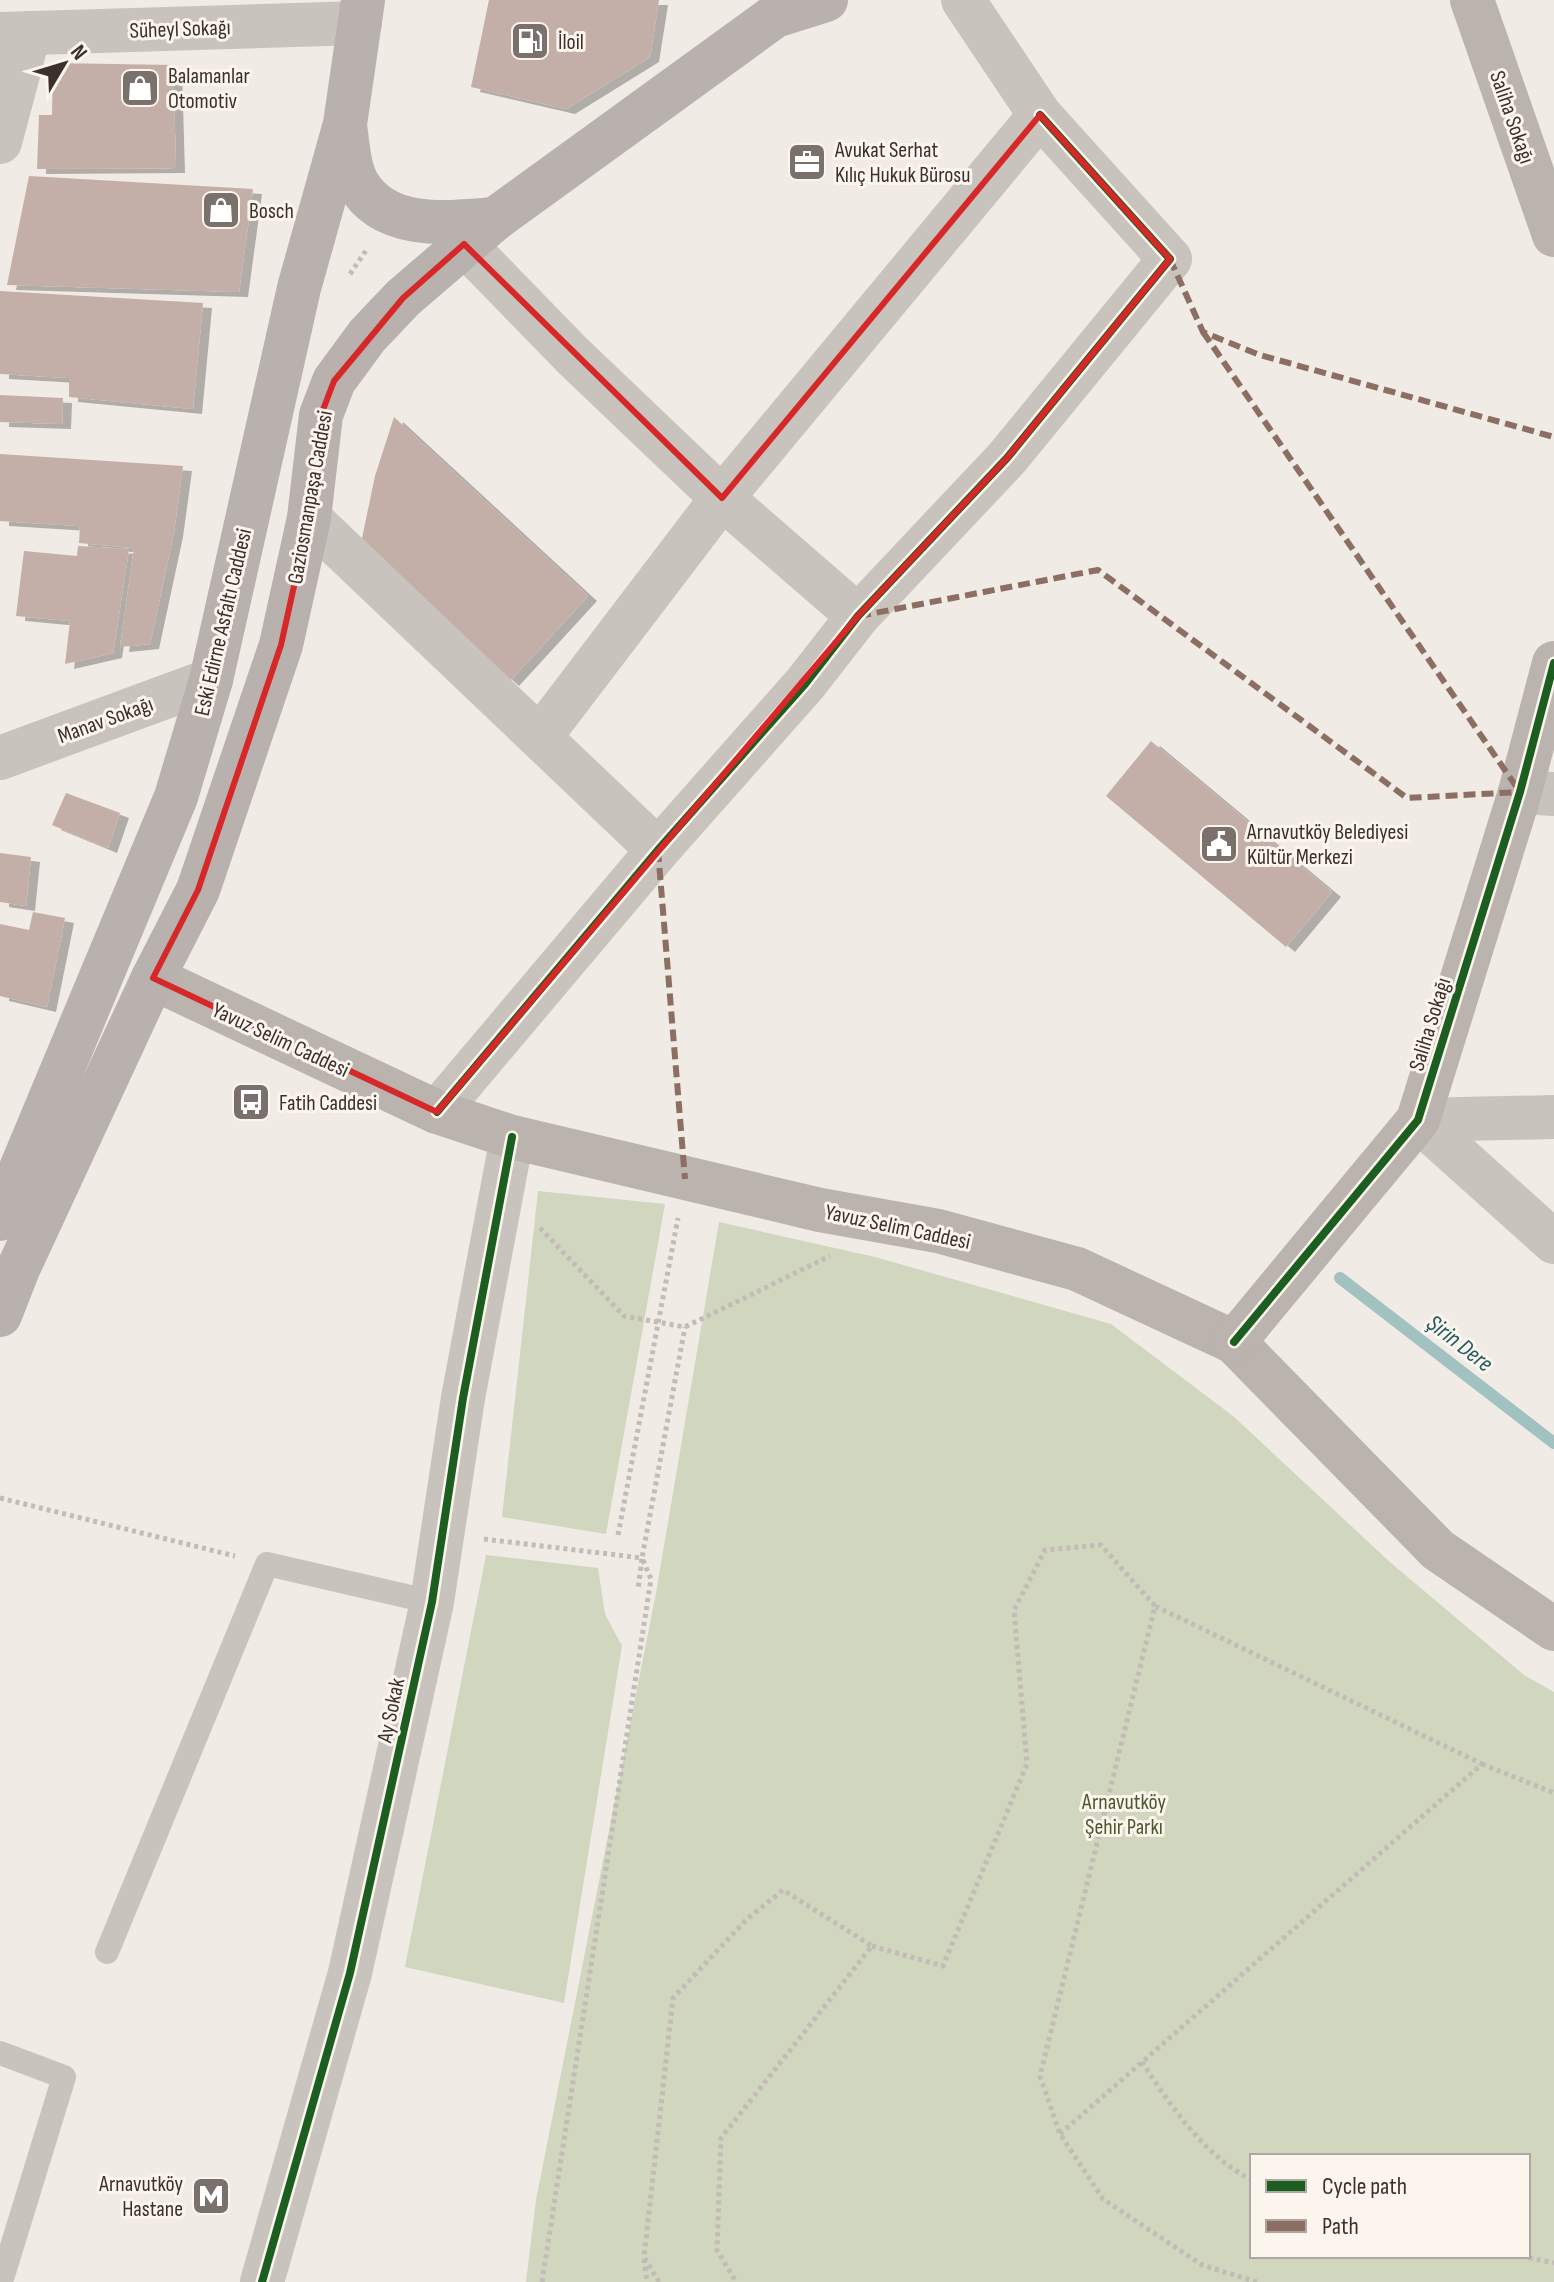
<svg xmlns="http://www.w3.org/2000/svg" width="1554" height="2282" font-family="'Sofia Sans Condensed',sans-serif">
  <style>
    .green { fill: #d1d6bf; fill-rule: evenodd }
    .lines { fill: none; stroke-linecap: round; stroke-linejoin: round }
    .stream { stroke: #a1c2c1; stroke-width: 12 }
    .building { fill: #c3afa7; filter: url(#shadow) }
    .path { stroke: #c2bbb6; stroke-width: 5; stroke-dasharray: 4 4; stroke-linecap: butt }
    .lane { stroke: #c9c3be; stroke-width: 24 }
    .street { stroke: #c9c3be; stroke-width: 44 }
    .secondary { stroke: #bab3ae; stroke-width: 44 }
    .primary { stroke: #b8b1ad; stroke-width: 44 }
    .quiet { stroke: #8d6e63; stroke-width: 6; stroke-dasharray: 12 6; stroke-linecap: butt }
    .cycleway-casing { stroke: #fbf5ee; stroke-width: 13 }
    .cycleway { stroke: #1b5e20; stroke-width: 8 }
    .marked { fill: none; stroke: #d62828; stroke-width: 6; stroke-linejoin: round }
    .labels { text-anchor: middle; stroke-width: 6; stroke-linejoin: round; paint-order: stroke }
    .street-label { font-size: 22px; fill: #3b302b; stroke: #fbf5ee }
    .poi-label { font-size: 22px; fill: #3b302b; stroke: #fbf5ee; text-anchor: start }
    .park-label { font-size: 22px; fill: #4a5a2e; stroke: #fbf5ee }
    .water-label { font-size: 24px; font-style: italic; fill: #1f5a5e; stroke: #fbf5ee }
  </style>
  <defs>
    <filter id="shadow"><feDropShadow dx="9" dy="5" stdDeviation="0" flood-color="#0004"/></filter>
  </defs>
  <rect width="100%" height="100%" fill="#f0ebe5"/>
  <g class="green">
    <polygon points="538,1191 665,1204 606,1534 502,1517"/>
    <path d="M 719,1222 L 875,1257 L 1111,1324 L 1233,1416 L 1391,1563 L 1524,1675 L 1554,1692 L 1554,2282 L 526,2282 L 536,2200 L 656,1593 ZM 1252,2156 L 1528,2156 L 1528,2256 L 1252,2256 Z"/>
    <polygon points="486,1555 598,1568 605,1614 622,1646 564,2003 405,1967"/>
  </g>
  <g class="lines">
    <polyline class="stream" points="1340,1278 1554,1443"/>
  </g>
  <g class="building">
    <polygon points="489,0 659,0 650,57 566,109 471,87"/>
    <polygon points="53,63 173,65 176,168 37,169 39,115 52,115"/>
    <polygon points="29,176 253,189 239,292 7,285"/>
    <polygon points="0,291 203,303 193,409 69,397 69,378 0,374"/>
    <polygon points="0,395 63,398 62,424 0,422"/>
    <polygon points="394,417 588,596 510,681 361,543 375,476"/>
    <polygon points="0,454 183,466 174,532 150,644 120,647 134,548 79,543 80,526 0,521"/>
    <polygon points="78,546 129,549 113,653 65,664 70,621 16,616 24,551 77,556"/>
    <polygon points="1151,741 1332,892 1286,947 1106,796"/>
    <polygon points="66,793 120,813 108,848 52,825"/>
    <polygon points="0,853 31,857 26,906 0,902"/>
    <polygon points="33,912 65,918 47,1007 0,996 0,924 29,930"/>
  </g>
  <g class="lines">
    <g class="path">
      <polyline points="350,274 367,249"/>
      <polyline points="540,1228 624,1316 685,1327 830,1256"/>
      <polyline points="0,1498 235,1556"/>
      <polyline points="618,1535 678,1218"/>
      <polyline points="484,1539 642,1558 638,1590"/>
      <polyline points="1482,1764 1554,1793"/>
      <polyline points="872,1946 943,1966 1027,1764 1014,1610 1045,1550 1101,1545 1155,1606 1040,2076 1060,2134 1103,2199 1202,2265 1257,2282"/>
      <path d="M 1142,2062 C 1170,2105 1205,2157 1252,2180"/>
      <polyline points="1060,2134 1482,1764 1155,1606"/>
      <polyline points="1521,2256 1554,2263"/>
      <polyline points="644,2259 647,2282"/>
      <polyline points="542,2282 651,1579 642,1558 685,1327"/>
      <polyline points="659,2282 644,2257 673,1998 746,1920 783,1890 872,1946 721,2138 717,2250 736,2282"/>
    </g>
    <g class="lane">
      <polyline points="107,1952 267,1564 432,1602"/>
      <polyline points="0,2053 64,2077 1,2282"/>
    </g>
    <g class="street">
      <polyline points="0,34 360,23"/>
      <polyline points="0,142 29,33"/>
      <polyline points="464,244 573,356 722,498 858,616"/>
      <polyline points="309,518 658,850"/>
      <polyline points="540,737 722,498 1040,115 963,0"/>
      <polyline points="0,758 211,680"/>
      <polyline points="1520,792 1554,794"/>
      <polyline points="437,1112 658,850 805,684 858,616 1007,458 1170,259 1040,115"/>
      <polyline points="1418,1120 1554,1242"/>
      <polyline points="1418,1120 1554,1117"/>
      <polyline points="262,2282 350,1973 432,1602 463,1398 512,1137"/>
    </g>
    <g class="secondary">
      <polyline points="1472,0 1554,235"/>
      <polyline points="153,978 437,1112 512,1137 820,1210 938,1231 1077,1269 1234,1342 1438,1550 1554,1629"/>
      <polyline points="1234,1342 1418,1120 1520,792 1554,663"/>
    </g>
    <g class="primary">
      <path d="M 345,126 C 348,143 348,166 357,182 C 383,231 448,223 495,219"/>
      <polyline points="0,1219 176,797 211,680 299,288 345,124 363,0"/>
      <polyline points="0,1315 18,1269 153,978 198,890 281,645 309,518 321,415 334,381 367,336 403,298 495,219 775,16 826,0"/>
    </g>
    <g class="quiet">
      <polyline points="1170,259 1203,332 1260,355 1554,437"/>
      <polyline points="1203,332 1520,792"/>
      <polyline points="859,616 1098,570 1407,798 1520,792"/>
      <polyline points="658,850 685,1179"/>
    </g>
    <defs>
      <g id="cycleway">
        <polyline points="437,1112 658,850 805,684 858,616 1007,458 1170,259 1040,115"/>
        <polyline points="1234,1342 1418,1120 1520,792 1554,663"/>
        <polyline points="262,2282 350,1973 432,1602 463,1398 512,1137"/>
      </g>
    </defs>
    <use href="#cycleway" class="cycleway-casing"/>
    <use href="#cycleway" class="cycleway"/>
  </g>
  <path class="marked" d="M 1040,115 L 1170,259 L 1007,458 L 858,616 L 437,1112 L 153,978 L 198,890 L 281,645 L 309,518 L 321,415 L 334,381 L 403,298 L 464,244 L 722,498 Z"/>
  <defs>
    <symbol id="fuel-square" viewBox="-11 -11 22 22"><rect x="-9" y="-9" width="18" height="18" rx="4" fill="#7a716c" stroke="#fbf5ee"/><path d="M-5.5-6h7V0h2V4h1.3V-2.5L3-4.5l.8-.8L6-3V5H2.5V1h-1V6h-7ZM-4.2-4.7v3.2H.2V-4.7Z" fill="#fff"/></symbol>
    <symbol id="shop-square" viewBox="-11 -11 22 22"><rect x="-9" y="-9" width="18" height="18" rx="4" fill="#7a716c" stroke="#fbf5ee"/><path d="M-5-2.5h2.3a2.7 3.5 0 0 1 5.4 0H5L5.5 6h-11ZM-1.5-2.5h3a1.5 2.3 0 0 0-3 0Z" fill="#fff"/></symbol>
    <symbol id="office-square" viewBox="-11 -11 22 22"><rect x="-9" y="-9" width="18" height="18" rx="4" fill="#7a716c" stroke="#fbf5ee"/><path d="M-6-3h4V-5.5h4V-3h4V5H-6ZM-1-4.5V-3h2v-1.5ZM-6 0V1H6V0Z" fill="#fff"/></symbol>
    <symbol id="civic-square" viewBox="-11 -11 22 22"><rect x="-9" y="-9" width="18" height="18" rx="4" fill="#7a716c" stroke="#fbf5ee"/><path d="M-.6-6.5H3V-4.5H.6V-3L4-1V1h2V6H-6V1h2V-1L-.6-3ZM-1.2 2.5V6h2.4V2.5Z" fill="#fff"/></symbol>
    <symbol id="bus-square" viewBox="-11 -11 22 22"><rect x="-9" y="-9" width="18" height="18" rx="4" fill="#7a716c" stroke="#fbf5ee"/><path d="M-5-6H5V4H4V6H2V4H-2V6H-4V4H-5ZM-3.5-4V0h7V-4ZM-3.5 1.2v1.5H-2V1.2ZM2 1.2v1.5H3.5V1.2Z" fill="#fff"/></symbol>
    <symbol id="metro-square" viewBox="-11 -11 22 22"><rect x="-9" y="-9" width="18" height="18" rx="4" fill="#7a716c" stroke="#fbf5ee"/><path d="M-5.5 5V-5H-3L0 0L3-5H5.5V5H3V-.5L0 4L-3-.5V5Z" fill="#fff"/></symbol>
  </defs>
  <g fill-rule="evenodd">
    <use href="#fuel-square" x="508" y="19" width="44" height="44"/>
    <use href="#shop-square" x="118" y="66" width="44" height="44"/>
    <use href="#office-square" x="785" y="140" width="44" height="44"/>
    <use href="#shop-square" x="199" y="188" width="44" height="44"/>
    <use href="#civic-square" x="1197" y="822" width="44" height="44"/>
    <use href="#bus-square" x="229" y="1080" width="44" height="44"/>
    <use href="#metro-square" x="189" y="2174" width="44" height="44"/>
  </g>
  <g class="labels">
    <g class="street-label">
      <text transform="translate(180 28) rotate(-2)" y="8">Süheyl Sokağı</text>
      <text transform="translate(1513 117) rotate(71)" y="8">Saliha Sokağı</text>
      <text transform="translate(309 497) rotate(-80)" y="8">Gaziosmanpaşa Caddesi</text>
      <text transform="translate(222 622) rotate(-77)" y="8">Eski Edirne Asfaltı Caddesi</text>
      <text transform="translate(105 719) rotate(-20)" y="8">Manav Sokağı</text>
      <text transform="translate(1429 1024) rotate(-73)" y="8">Saliha Sokağı</text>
      <text transform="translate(281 1039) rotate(25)" y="8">Yavuz Selim Caddesi</text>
      <text transform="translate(898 1226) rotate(12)" y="8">Yavuz Selim Caddesi</text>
      <text transform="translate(390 1710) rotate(-78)" y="8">Ay Sokak</text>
    </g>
    <g class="poi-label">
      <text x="558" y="49">İloil</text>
      <text x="168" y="83">Balamanlar<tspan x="168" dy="25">Otomotiv</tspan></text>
      <text x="835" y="157">Avukat Serhat<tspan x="835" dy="25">Kılıç Hukuk Bürosu</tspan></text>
      <text x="249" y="218">Bosch</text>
      <text x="1247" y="839">Arnavutköy Belediyesi<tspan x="1247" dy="25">Kültür Merkezi</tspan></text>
      <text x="279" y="1110">Fatih Caddesi</text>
      <text x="183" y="2191" text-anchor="end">Arnavutköy<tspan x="183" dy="25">Hastane</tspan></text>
    </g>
    <g class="park-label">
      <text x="1124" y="1809">Arnavutköy<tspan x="1124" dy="25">Şehir Parkı</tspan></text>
    </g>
    <g class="water-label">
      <text transform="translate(1460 1343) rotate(38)" y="8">Şirin Dere</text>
    </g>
  </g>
  <rect x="1250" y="2154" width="280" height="104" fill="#fbf5ee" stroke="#aea6a0" stroke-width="2"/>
  <rect x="1266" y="2180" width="40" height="12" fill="#1b5e20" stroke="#aea6a0" stroke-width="2"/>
  <text x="1322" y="2194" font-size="24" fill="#3b302b">Cycle path</text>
  <rect x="1266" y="2220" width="40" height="12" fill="#8d6e63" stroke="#aea6a0" stroke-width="2"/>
  <text x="1322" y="2234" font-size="24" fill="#3b302b">Path</text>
  <g transform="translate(64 64) rotate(52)" stroke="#fbf5ee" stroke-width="6" paint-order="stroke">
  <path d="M0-6L14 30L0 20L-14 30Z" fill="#3b302b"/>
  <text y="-12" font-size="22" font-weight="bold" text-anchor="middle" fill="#3b302b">N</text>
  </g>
</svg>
